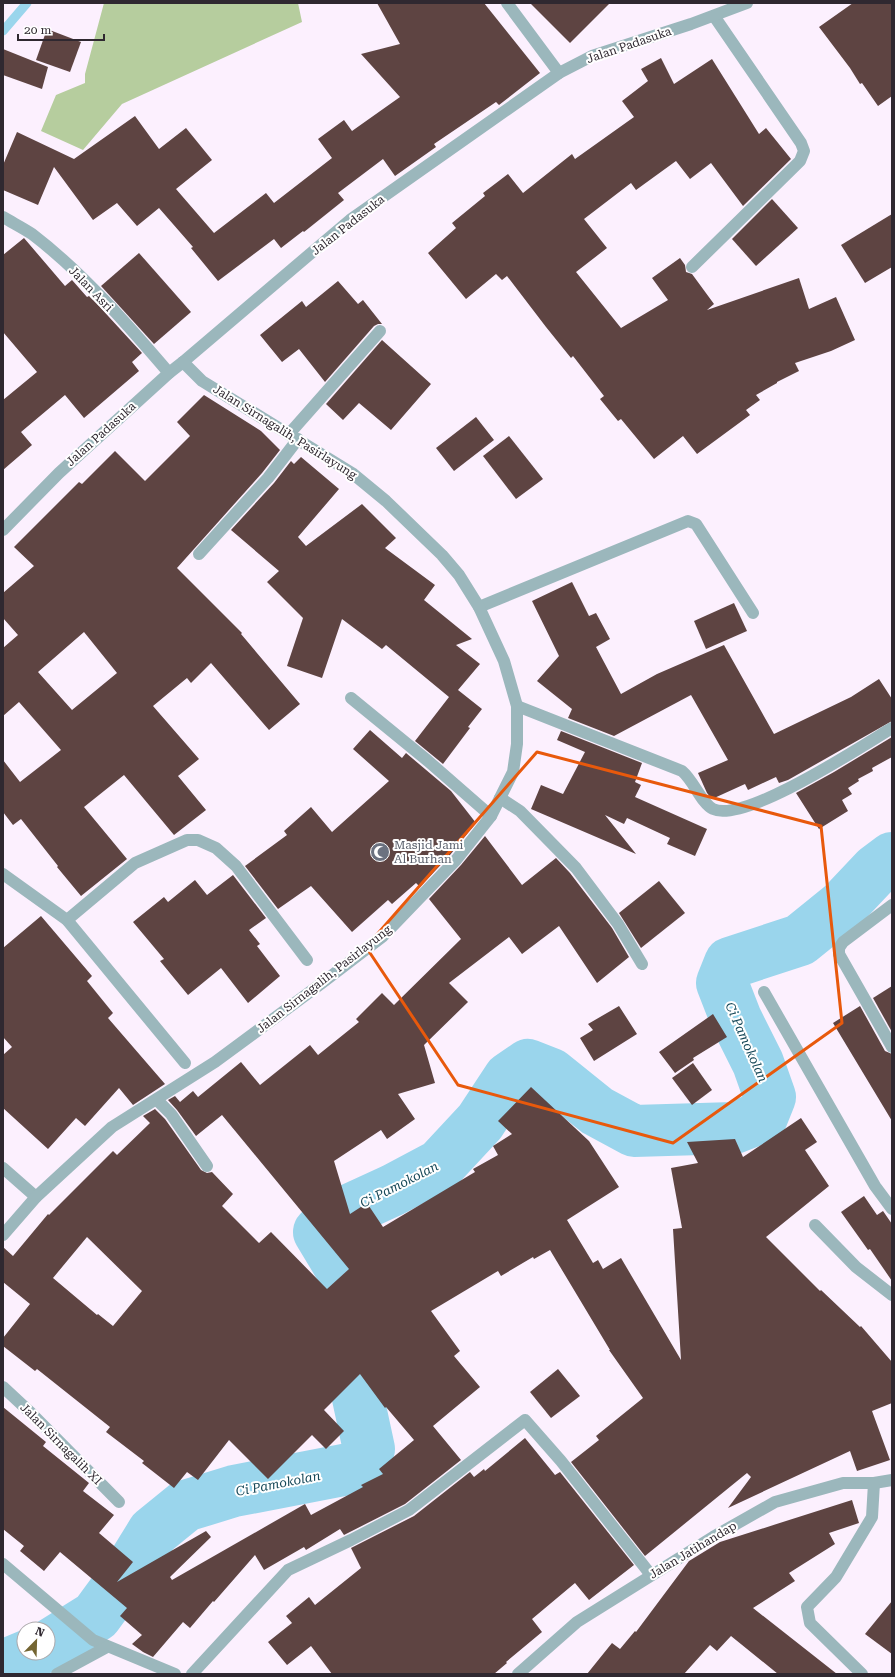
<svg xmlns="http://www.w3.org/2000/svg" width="895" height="1677" font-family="'Roboto Serif',serif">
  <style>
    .forest { fill: #b6cd9e }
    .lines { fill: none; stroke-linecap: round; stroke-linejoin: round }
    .stream { stroke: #9ad5ec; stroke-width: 9 }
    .river { stroke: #9ad5ec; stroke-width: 52 }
    .building { fill: #5e4442; fill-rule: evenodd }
    .minor { stroke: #9bb7bc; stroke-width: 12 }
    .marked { fill: none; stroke: #e8590c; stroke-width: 3; stroke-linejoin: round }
    .labels { text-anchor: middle; stroke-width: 4; stroke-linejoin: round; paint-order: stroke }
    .street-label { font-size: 12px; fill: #2f2830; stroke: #fff }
    .worship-label { font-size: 12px; fill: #5b616d; stroke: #fff; text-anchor: start }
    .water-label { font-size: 13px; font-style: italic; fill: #164858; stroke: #fff }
  </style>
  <rect width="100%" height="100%" fill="#fcf0fe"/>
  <polygon class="forest" points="104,3 298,3 302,22 122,104 83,150 41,131 56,95 85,83 85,74"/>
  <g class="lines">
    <polyline class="stream" points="3,31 27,3"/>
    <g class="river">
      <polyline points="48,1646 96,1616 129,1571 153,1532 185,1506 234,1491 364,1466 369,1449 355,1384 363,1351 365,1311 358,1297 319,1232 332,1218 393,1190 440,1165 480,1122 509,1078 528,1065 551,1074 597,1111 634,1131 734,1128 762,1117 770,1097 758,1063 736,1019 722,983 730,963 800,940 842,906 876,870 892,858"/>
      <polyline points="3,1666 34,1653"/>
    </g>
  </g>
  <g class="building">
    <polygon points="377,3 484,3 540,73 499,105 496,102 434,144 436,147 395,176 383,159 338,193 344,200 304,232 303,231 281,248 274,239 218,281 191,248 193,247 159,208 137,226 117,203 93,220 54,167 38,205 3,190 3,165 17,132 74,159 135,116 159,149 186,128 212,160 176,189 214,233 266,193 274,203 332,158 318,139 344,120 352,131 400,97 361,54 400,44"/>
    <polygon points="530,3 610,3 570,43"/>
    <polygon points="853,3 892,3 892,96 878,106 862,83 860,84 850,68 819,27"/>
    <polygon points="47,29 81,42 70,72 36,60"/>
    <polygon points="3,49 48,67 42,89 3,75"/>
    <polygon points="661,58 674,84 712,59 759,134 766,128 791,159 743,206 711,163 690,179 676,161 636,190 631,183 584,219 607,248 576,272 621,328 668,300 652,278 680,258 685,265 686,272 692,274 714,304 707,310 799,278 809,309 836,297 855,340 831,351 795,363 799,371 777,382 777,383 756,395 760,400 746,410 750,415 697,454 683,436 654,459 621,419 618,421 600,399 604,396 573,356 571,358 546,327 507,276 502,280 496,274 466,299 428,253 456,228 452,223 485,196 483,193 508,174 523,193 572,154 575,159 634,117 622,101 648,81 641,69"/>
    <polygon points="772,199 798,228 756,266 732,239"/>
    <polygon points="892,214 892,267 865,283 841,245"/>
    <polygon points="24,238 65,286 72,280 87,297 89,296 98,305 142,353 132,362 139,371 84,418 65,395 21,432 32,445 3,470 3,400 37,372 3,332 3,255"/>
    <polygon points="139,253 191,312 154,344 101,286"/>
    <polygon points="338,281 358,304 363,300 382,324 378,324 374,326 325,382 299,349 282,362 260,335 302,301 306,307"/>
    <polygon points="382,340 431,384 391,430 359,403 343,420 326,404"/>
    <path d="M 204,395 L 261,431 L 280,450 L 262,473 L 177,568 L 242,633 L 241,634 L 300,704 L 269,730 L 211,663 L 191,683 L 187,678 L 153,706 L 199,759 L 178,776 L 206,810 L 174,835 L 124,775 L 84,807 L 127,859 L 81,896 L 57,867 L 58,866 L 21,819 L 13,825 L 3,812 L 3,760 L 20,782 L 61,750 L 19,702 L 3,716 L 3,648 L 18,635 L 3,618 L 3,593 L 34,566 L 14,547 L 79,482 L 82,484 L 115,451 L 145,481 L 190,436 L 177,422 ZM 84,632 L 117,673 L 72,710 L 38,672 Z"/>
    <polygon points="476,417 494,440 454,471 436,448"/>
    <polygon points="509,436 543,479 516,499 483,456"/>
    <polygon points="301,457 339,489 298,537 306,546 362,504 396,538 385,548 435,585 424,600 472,639 456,645 480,664 458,690 482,709 468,727 470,728 443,764 415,741 449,697 386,645 382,649 342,619 322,678 287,666 303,618 267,582 279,571 231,530 274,483 291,461 294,464"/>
    <polygon points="572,582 589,616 596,613 610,639 596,647 621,694 657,674 724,645 774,734 851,697 879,679 892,699 892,721 788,780 779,783 776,777 748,790 745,784 712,799 707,793 698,773 728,760 691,695 614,736 568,718 572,709 537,681 559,656 532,601"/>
    <polygon points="734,603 747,631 706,649 694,621"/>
    <polygon points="370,730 402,758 406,753 451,791 476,823 450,855 420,887 416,883 392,904 388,900 352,932 311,886 278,909 245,866 287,835 284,831 311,807 332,832 389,781 353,749"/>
    <polygon points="561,731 642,763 635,782 641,785 635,797 707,829 695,856 667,844 670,838 627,818 624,824 605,815 636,854 531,809 541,785 563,794 585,752 557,740"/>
    <polygon points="892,737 892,757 872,768 873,771 858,779 859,781 848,788 852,794 842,800 848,811 819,829 796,793 834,772"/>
    <path d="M 485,836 L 522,885 L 556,858 L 570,873 L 612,928 L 629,957 L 597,983 L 559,926 L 522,954 L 509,937 L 449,983 L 468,1002 L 424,1045 L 435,1083 L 398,1094 L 415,1119 L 387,1139 L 381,1130 L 334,1161 L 350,1214 L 367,1203 L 383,1227 L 475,1172 L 473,1169 L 498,1155 L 493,1146 L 512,1134 L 498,1121 L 531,1087 L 589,1141 L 619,1187 L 567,1220 L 593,1263 L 598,1260 L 603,1269 L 621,1258 L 681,1360 L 673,1229 L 682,1228 L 671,1168 L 698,1163 L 687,1142 L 735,1139 L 743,1157 L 801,1118 L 817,1142 L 805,1150 L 829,1186 L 766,1237 L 820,1291 L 821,1290 L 860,1327 L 861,1326 L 892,1362 L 892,1403 L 872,1411 L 890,1460 L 857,1471 L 850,1451 L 728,1508 L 751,1477 L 747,1473 L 645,1556 L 571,1462 L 599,1440 L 596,1436 L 643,1398 L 609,1350 L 610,1350 L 550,1250 L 534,1259 L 533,1257 L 501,1276 L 498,1271 L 431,1311 L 460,1351 L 454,1356 L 480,1387 L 433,1426 L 461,1460 L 405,1504 L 344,1535 L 340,1529 L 306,1550 L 304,1547 L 264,1570 L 255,1555 L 214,1602 L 213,1601 L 190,1628 L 183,1622 L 153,1657 L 143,1652 L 132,1644 L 142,1635 L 120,1616 L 127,1608 L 60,1552 L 44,1571 L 20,1551 L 24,1546 L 3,1529 L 3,1407 L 46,1442 L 43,1446 L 89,1483 L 83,1491 L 114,1515 L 99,1533 L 133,1562 L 117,1582 L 206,1531 L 211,1537 L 170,1577 L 172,1580 L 305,1504 L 311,1515 L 363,1487 L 361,1485 L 383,1474 L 379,1469 L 414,1440 L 386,1407 L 385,1408 L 360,1374 L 324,1410 L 344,1431 L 326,1449 L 312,1435 L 268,1479 L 229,1440 L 198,1480 L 187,1472 L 174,1488 L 142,1463 L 144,1461 L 106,1432 L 110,1427 L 37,1369 L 35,1371 L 3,1346 L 3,1338 L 30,1304 L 3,1282 L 3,1247 L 13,1256 L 48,1214 L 49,1215 L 113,1151 L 117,1155 L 150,1123 L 143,1116 L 155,1109 L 165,1119 L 201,1170 L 207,1173 L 212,1172 L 233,1194 L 222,1206 L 259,1243 L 271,1232 L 327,1289 L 349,1269 L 222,1115 L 196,1136 L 177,1110 L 168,1100 L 175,1096 L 180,1102 L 193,1091 L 198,1097 L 241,1062 L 260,1085 L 310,1045 L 318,1055 L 359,1022 L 356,1019 L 382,993 L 394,1005 L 461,939 L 429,899 L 461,865 ZM 87,1237 L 142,1291 L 113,1326 L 98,1314 L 97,1315 L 53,1278 Z"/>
    <polygon points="233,875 266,918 249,930 260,944 257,946 280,976 248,1003 221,968 188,995 160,961 164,959 133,922 164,897 168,902 195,880 207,895"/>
    <polygon points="659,881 685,913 641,948 619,913"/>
    <polygon points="41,916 92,976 87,981 113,1013 108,1018 165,1084 133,1105 119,1088 85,1126 76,1118 48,1149 3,1108 3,1055 12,1047 3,1037 3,948"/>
    <polygon points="892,986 892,1032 873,998"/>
    <polygon points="619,1006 637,1034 594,1061 580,1038 593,1030 588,1024"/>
    <polygon points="860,1006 885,1051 892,1054 892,1121 833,1023"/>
    <polygon points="713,1014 727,1037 693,1058 694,1060 675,1073 659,1052"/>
    <polygon points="693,1063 712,1090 692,1105 672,1078"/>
    <polygon points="864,1196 877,1215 883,1211 892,1224 892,1281 870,1249 868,1250 841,1212"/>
    <polygon points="558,1369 580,1396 551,1418 530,1392"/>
    <polygon points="525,1438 555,1475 560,1472 634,1565 589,1600 575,1583 532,1619 542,1632 506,1662 507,1663 494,1674 332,1674 311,1646 287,1665 268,1642 292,1623 286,1616 309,1597 315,1605 361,1568 351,1548 414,1516 470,1472 474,1477 484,1469 485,1471"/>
    <polygon points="852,1500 859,1523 829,1533 835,1544 789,1573 795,1581 753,1608 837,1674 778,1674 731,1636 717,1651 710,1645 684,1674 587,1674 612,1643 620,1649 635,1631 636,1632 689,1561 720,1542"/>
    <polygon points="892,1601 892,1654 865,1634"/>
  </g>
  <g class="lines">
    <g class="minor">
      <polyline points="507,3 559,73"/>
      <path d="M 3,217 C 13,223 23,228 32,234 C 83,273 127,324 169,373"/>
      <polyline points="692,267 800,161 804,151 801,143 714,16"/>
      <polyline points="289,434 380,331"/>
      <polyline points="3,530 59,473 169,373 183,362 350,220 559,73 592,56 691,24 747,3"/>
      <polyline points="199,554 268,478 298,439"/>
      <polyline points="479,607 688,521 696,524 753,613"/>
      <polyline points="351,698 428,761 491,816"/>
      <path d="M 517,706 L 682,771 C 694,781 701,803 713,809 C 744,824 862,746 892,728"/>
      <polyline points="500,798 520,811 576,868 618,924 642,964"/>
      <polyline points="3,874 67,920 185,1063"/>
      <polyline points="892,905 843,942 839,948 839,954 892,1047"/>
      <polyline points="67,920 135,863 187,840 198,840 216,848 236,866 307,960"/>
      <polyline points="764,992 875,1186 892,1209"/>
      <polyline points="157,1100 171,1114 207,1166"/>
      <polyline points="3,1168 36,1197"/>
      <polyline points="815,1225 856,1267 892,1295"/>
      <polyline points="3,1235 36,1197 112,1127 215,1062 322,983 382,937 456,860 491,816 513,772 517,744 517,706 504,661 479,607 459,575 442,555 386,501 352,473 202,381 183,362"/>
      <polyline points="3,1387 32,1414 119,1502"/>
      <polyline points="3,1564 93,1640 175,1674"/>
      <polyline points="57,1674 107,1647"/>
      <polyline points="192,1674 288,1570 351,1540 409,1510 525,1420 561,1461 651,1575"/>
      <polyline points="518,1674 577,1622 713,1537 775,1502 843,1483 874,1483 892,1480"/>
      <polyline points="862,1674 810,1623 807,1607 836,1577 872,1517 874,1483"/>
    </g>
  </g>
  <path class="marked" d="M 537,752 L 821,826 L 842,1023 L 673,1143 L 458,1085 L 366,947 Z"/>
  <defs>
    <symbol id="mosque-disc" viewBox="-11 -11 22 22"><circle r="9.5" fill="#6b7280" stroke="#fff"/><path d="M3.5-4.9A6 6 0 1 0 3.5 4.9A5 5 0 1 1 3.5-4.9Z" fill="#fff"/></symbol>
  </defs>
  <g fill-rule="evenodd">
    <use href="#mosque-disc" x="369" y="841" width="22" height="22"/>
  </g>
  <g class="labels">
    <g class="street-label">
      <text transform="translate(629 45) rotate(-19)" y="4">Jalan Padasuka</text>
      <text transform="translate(348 225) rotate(-38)" y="4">Jalan Padasuka</text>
      <text transform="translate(91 289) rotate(46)" y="4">Jalan Asri</text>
      <text transform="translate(285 432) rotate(32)" y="4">Jalan Sirnagalih, Pasirlayung</text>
      <text transform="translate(101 434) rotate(-42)" y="4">Jalan Padasuka</text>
      <text transform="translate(324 979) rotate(-38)" y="4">Jalan Sirnagalih, Pasirlayung</text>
      <text transform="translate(61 1444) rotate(45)" y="4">Jalan Sirnagalih XI</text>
      <text transform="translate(693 1550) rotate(-31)" y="4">Jalan Jatihandap</text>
    </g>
    <g class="worship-label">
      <text x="394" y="849">Masjid Jami<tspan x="394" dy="14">Al Burhan</tspan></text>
    </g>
    <g class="water-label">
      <text transform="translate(747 1042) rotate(66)" y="5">Ci Pamokolan</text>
      <text transform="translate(399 1184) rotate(-27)" y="5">Ci Pamokolan</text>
      <text transform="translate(278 1483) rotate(-11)" y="5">Ci Pamokolan</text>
    </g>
  </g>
  <rect width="895" height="1677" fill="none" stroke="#2f2830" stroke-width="8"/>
  <g transform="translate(36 1641) rotate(23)"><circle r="19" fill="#ffffff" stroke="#aca9ac"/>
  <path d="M0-3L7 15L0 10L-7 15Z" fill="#746532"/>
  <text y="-6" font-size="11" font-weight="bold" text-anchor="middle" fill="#2f2830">N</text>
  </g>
  <path d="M18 34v6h86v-6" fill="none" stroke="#2f2830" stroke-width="2"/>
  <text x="24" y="34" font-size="12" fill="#2f2830" stroke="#ffffff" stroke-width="3" paint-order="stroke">20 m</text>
</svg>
